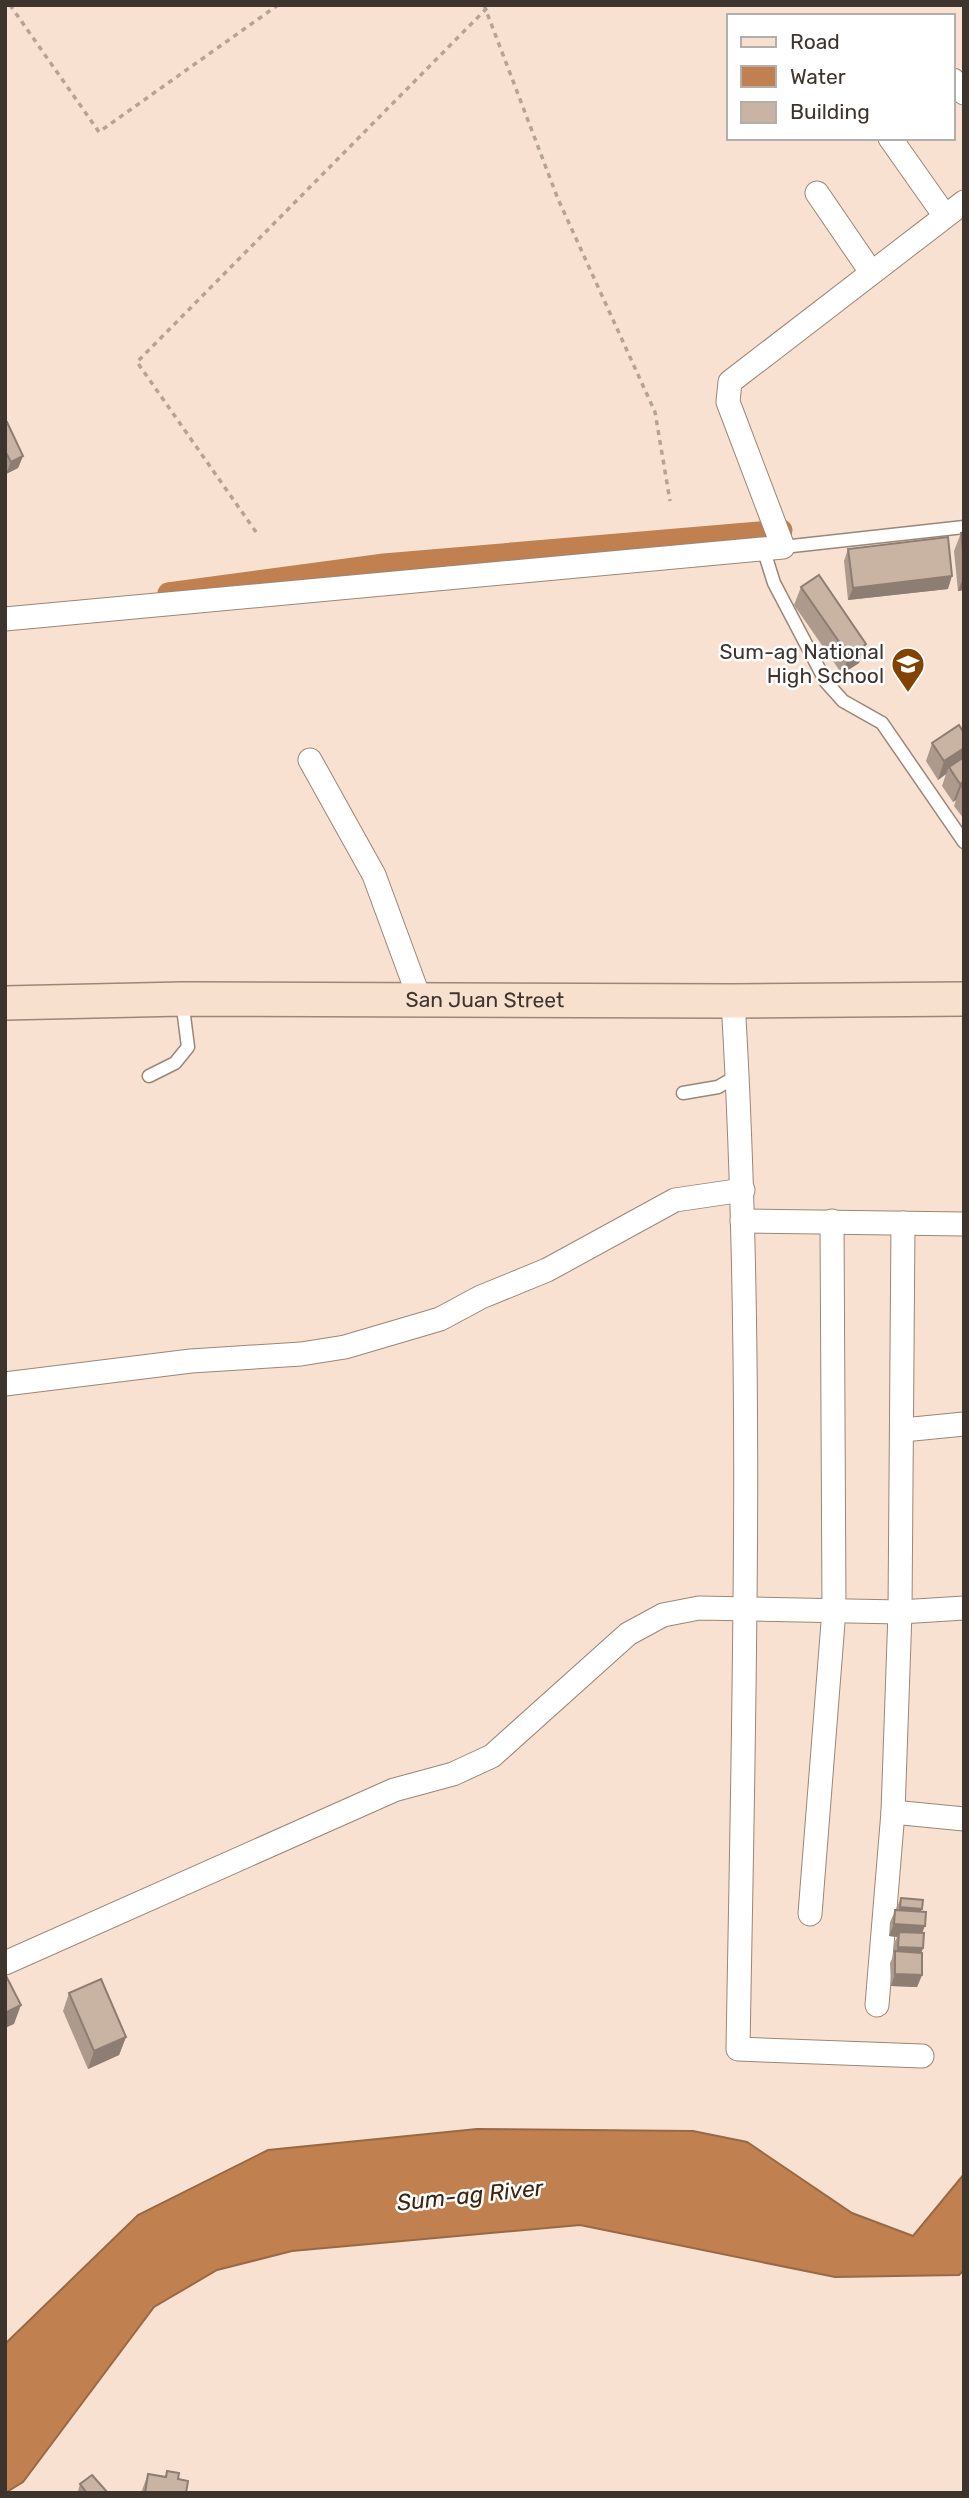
<svg xmlns="http://www.w3.org/2000/svg" width="969" height="2498" font-family="Rubik,sans-serif">
  <style>
    .water { fill: #c0804f; stroke: #996945; stroke-width: 2 }
    .lines { fill: none; stroke-linecap: round; stroke-linejoin: round }
    .canal { stroke: #c0804f; stroke-width: 21 }
    .lane-casing { stroke: #9b8677; stroke-width: 15 }
    .street-casing { stroke: #9b8677; stroke-width: 25 }
    .secondary-casing { stroke: #9b8677; stroke-width: 36 }
    .path { stroke: #b5a396; stroke-width: 3.5; stroke-dasharray: 5 5; stroke-linecap: butt }
    .lane { stroke: #fff; stroke-width: 12 }
    .street { stroke: #fff; stroke-width: 23 }
    .secondary { stroke: #f8e0ce; stroke-width: 33 }
    .wall { fill: #ad9a8c }
    .shaded-wall { fill: #8d7d72 }
    .building { fill: #c9b3a3; stroke: #8d7d72; stroke-width: 2 }
    .labels { text-anchor: middle; stroke-width: 5; stroke-linejoin: round; paint-order: stroke }
    .poi-label { font-size: 21px; fill: #3d342e; stroke: #fff; text-anchor: end }
    .street-label { font-size: 21px; fill: #3d342e; stroke: #fff }
    .water-label { font-size: 23px; font-style: italic; fill: #3f240e; stroke: #fff }
  </style>
  <rect width="100%" height="100%" fill="#f8e1d1"/>
  <polygon class="water" points="477,2129 693,2131 747,2142 852,2213 913,2236 964,2174 964,2270 959,2275 835,2277 580,2225 292,2251 217,2270 154,2307 23,2482 5,2493 5,2344 138,2215 268,2150"/>
  <g class="lines">
    <polyline class="canal" points="168,593 384,564 782,530"/>
    <defs>
      <g id="lane">
        <polyline points="783,547 964,527"/>
        <polyline points="763,548 774,583 826,682 843,701 882,723 964,842"/>
        <polyline points="149,1076 175,1063 188,1047 182,1000"/>
        <polyline points="683,1093 718,1087 737,1076"/>
      </g>
      <g id="street">
        <polyline points="953,80 964,93"/>
        <polyline points="890,138 945,216"/>
        <polyline points="817,193 871,272"/>
        <polyline points="5,619 783,547 728,402 730,382 964,202"/>
        <polyline points="310,760 374,875 420,1000"/>
        <path d="M 733,1001 C 754,1350 744,1700 738,2049 L 922,2056"/>
        <polyline points="742,1221 964,1224"/>
        <polyline points="5,1384 191,1361 301,1354 345,1347 440,1319 481,1297 547,1270 675,1200 743,1190"/>
        <polyline points="903,1430 964,1424"/>
        <polyline points="893,1812 964,1819"/>
        <polyline points="810,1914 834,1610 832,1221"/>
        <polyline points="5,1963 394,1790 453,1774 492,1756 628,1634 663,1615 699,1608 900,1612 964,1608"/>
        <polyline points="877,2005 893,1812 900,1612 903,1223"/>
      </g>
      <g id="secondary">
        <path id="s1" d="M 5,1003 L 182,999 L 733,1001 L 964,999"/>
      </g>
    </defs>
    <use href="#lane" class="lane-casing"/>
    <use href="#street" class="street-casing"/>
    <use href="#secondary" class="secondary-casing"/>
    <g class="path">
      <polyline points="10,5 99,132 278,5"/>
      <polyline points="484,5 558,199 655,412 670,501"/>
      <polyline points="256,532 137,362 490,5"/>
    </g>
    <use href="#lane" class="lane"/>
    <use href="#street" class="street"/>
    <use href="#secondary" class="secondary"/>
  </g>
  <g class="wall">
    <polygon points="5,422 23,456 18,468 6,474"/>
    <polygon points="964,532 964,590 958,591 954,551 961,533"/>
    <polygon points="848,549 948,589 848,600 844,561"/>
    <polygon points="801,587 859,663 842,674 794,605"/>
    <polygon points="964,697 964,727 962,703"/>
    <polygon points="964,733 964,819 954,806 956,800 953,802 942,786 946,774 938,780 926,761 932,743"/>
    <polygon points="901,1898 921,1912 923,1948 921,1953 922,1975 917,1987 891,1986 890,1963 894,1954 894,1944 897,1937 889,1936 890,1922"/>
    <polygon points="69,1993 126,2037 119,2055 88,2069 63,2011"/>
    <polygon points="167,2471 178,2479 186,2493 141,2493 148,2474 165,2477"/>
    <polygon points="80,2484 108,2493 80,2493 78,2491"/>
  </g>
  <g class="shaded-wall">
    <polygon points="23,456 18,468 6,474 11,462"/>
    <polygon points="952,576 948,589 848,600 853,588"/>
    <polygon points="964,576 964,590 958,591"/>
    <polygon points="866,644 859,663 842,674 849,656"/>
    <polygon points="964,748 964,762 949,767 946,774 938,780 944,761"/>
    <polygon points="964,781 964,791 961,787 956,800 953,802 960,784"/>
    <polygon points="900,1907 922,1909 917,1921 895,1919"/>
    <polygon points="894,1924 925,1926 920,1938 899,1932 897,1937 889,1936"/>
    <polygon points="898,1947 923,1948 918,1961 895,1955"/>
    <polygon points="895,1974 922,1975 917,1987 891,1986"/>
    <polygon points="21,2005 14,2024 5,2028 5,2013"/>
    <polygon points="126,2037 119,2055 88,2069 94,2051"/>
  </g>
  <g class="building">
    <polygon points="5,422 7,422 23,456 11,462 5,451"/>
    <polygon points="964,532 964,560 961,533"/>
    <polygon points="948,537 952,576 853,588 848,549"/>
    <polygon points="819,575 866,644 849,656 801,587"/>
    <polygon points="959,725 964,733 964,748 944,761 932,743"/>
    <polygon points="964,757 964,781 960,784 949,767"/>
    <polygon points="901,1898 923,1900 922,1909 900,1907"/>
    <polygon points="895,1910 926,1912 925,1926 894,1924"/>
    <polygon points="899,1932 924,1933 923,1948 898,1947"/>
    <polygon points="895,1951 922,1953 922,1975 895,1974"/>
    <polygon points="5,1974 21,2005 5,2013"/>
    <polygon points="101,1979 126,2037 94,2051 69,1993"/>
    <polygon points="167,2471 179,2473 178,2479 188,2481 186,2493 145,2493 148,2474 166,2477"/>
    <polygon points="92,2475 108,2493 87,2493 80,2484"/>
  </g>
  <defs>
    <symbol id="school-pin" viewBox="-11 -11 22 30"><path d="M0 17L-7.5 6A9.5 9.5 0 1 1 7.5 6Z" fill="#814301" stroke="#fff"/><path d="M0-5L7-2L0 1L-7-2ZM-4 1L0 2.5L4 1V4Q0 6-4 4Z" fill="#fff"/></symbol>
  </defs>
  <g fill-rule="evenodd">
    <use href="#school-pin" x="889" y="645" width="38" height="52"/>
  </g>
  <g class="labels">
    <g class="poi-label">
      <text x="884" y="659">Sum-ag National<tspan x="884" dy="24">High School</tspan></text>
    </g>
    <g class="street-label">
      <text dy="7" stroke="none"><textPath href="#s1" startOffset="480">San Juan Street</textPath></text>
    </g>
    <g class="water-label">
      <text transform="translate(470 2195) rotate(-6)" y="8">Sum-ag River</text>
    </g>
  </g>
  <rect width="969" height="2498" fill="none" stroke="#3d342e" stroke-width="14"/>
  <rect x="727" y="14" width="228" height="126" fill="#ffffff" stroke="#b1aeab" stroke-width="2"/>
  <rect x="741" y="37" width="35" height="10" fill="#f8e0ce" stroke="#b1aeab" stroke-width="2"/>
  <text x="790" y="49" font-size="21" fill="#3d342e">Road</text>
  <rect x="741" y="66" width="35" height="21" fill="#c0804f" stroke="#b1aeab" stroke-width="2"/>
  <text x="790" y="84" font-size="21" fill="#3d342e">Water</text>
  <rect x="741" y="102" width="35" height="21" fill="#c9b3a3" stroke="#b1aeab" stroke-width="2"/>
  <text x="790" y="119" font-size="21" fill="#3d342e">Building</text>
</svg>
